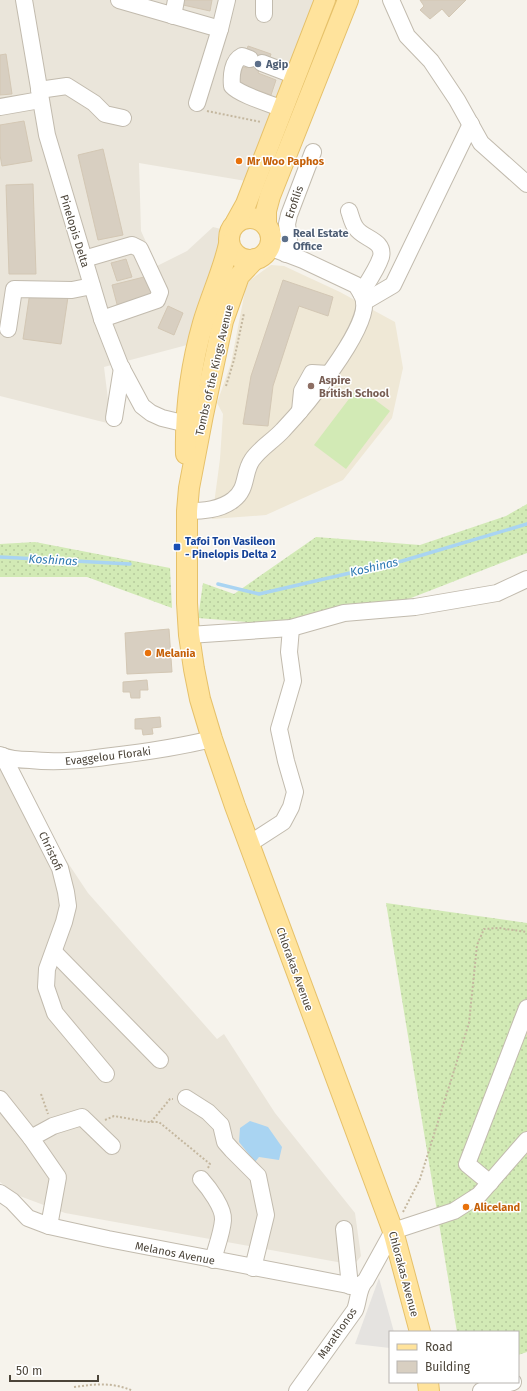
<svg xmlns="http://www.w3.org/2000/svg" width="527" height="1391" font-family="'Fira Sans',sans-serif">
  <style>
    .residential { fill: #eae5da }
    .education { fill: #efe8d6 }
    .grass { fill: url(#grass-dots) }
    .pitch { fill: #d2eab5 }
    .parking { fill: #e5e3e0 }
    .water { fill: #a9d4f2 }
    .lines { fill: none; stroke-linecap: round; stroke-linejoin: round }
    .stream { stroke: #a9d4f2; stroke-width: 3.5 }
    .building { fill: #d8cfc1; stroke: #d3c7b4 }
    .minor-casing { stroke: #c2bbae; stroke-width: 18 }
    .major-casing { stroke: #e6c16a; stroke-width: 22 }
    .path { stroke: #c4b79f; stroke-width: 2; stroke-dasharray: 2 2; stroke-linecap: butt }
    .minor { stroke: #fff; stroke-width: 16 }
    .major { stroke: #ffe39c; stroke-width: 20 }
    .service-dot { fill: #5c6f8a; stroke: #fff; stroke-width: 1.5 }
    .food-dot { fill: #e8710a; stroke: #fff; stroke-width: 1.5 }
    .education-dot { fill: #8d6e63; stroke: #fff; stroke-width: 1.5 }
    .transit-dot { fill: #1a4fb4; stroke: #fff; stroke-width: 1.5 }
    .labels { text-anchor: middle; stroke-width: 3; stroke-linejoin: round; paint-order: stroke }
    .service-label { font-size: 11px; font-weight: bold; fill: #4e5e75; stroke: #fff; text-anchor: start }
    .food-label { font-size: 11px; font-weight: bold; fill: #c56008; stroke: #fff; text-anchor: start }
    .street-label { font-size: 11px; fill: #4b4439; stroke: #fff }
    .education-label { font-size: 11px; font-weight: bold; fill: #785e54; stroke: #fff; text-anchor: start }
    .transit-label { font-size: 11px; font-weight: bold; fill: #164399; stroke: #fff; text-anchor: start }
    .water-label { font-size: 12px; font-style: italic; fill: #2e7ab2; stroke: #fff }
  </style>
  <defs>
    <pattern id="grass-dots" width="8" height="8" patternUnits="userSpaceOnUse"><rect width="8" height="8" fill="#d2eab5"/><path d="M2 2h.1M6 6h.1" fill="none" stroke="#b6ca9c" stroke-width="1.8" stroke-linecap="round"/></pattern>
  </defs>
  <rect width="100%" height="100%" fill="#f6f3ec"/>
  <g class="residential">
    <polygon points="0,0 316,0 246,181 139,163 141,231 157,266 187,251 213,227 221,229 221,249 187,345 104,367 111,424 0,396"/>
    <polygon points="0,761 88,893 217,1039 224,1034 275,1113 355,1213 361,1256 354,1265 65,1213 17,1195 0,1182"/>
  </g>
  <polygon class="education" points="271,265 284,266 340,292 395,322 403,368 392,418 343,480 266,515 212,519 220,459 223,414 217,403 231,363 245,291 249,281"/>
  <g class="grass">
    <polygon points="527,504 527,553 411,598 321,628 198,618 203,583 234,594 316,537 420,545 506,516"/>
    <polygon points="35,542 170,568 172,608 87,577 0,577 0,544"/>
    <polygon points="386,903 527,923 527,1352 518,1355 518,1332 457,1332"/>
  </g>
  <polygon class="pitch" points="358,387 390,411 346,469 314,445"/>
  <polygon class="parking" points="379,1278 394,1332 390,1332 390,1348 355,1344"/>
  <polygon class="water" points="250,1121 268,1127 282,1147 279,1160 259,1157 255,1162 239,1142 240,1128"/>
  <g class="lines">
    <g class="stream">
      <polyline points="0,557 130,564"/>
      <polyline points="218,584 259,594 402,561 527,524"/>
    </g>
  </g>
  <g class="building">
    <polygon points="184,0 212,0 210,11 183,5"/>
    <polygon points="420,0 466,0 449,17 442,9 430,19 420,10 424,6"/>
    <polygon points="248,46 271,54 268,63 263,61 258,73 276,80 271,95 237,83 243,67 247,68 252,55 246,53"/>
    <polygon points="6,54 12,94 0,95 0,55"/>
    <polygon points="24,121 32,161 2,166 0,155 0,125"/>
    <polygon points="103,149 123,235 98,240 78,155"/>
    <polygon points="33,184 36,274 9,274 6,185"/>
    <polygon points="126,259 132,277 117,281 111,263"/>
    <polygon points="148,276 154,300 118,308 112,285"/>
    <polygon points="283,280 333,297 328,316 299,306 273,386 268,426 243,424 251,376"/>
    <polygon points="30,292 68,297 61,344 23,339"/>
    <polygon points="168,306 183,313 174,335 158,328"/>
    <polygon points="169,629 172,672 127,674 125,633"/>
    <polygon points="147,680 148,690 140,690 140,698 131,698 130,692 123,692 123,682"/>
    <polygon points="160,717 161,727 152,728 153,734 143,735 142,729 135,729 135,719"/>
  </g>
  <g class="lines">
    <defs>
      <g id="minor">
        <polyline points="24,0 47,135 102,319 120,365 142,406 151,413 162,418 187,424"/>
        <polyline points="119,0 220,29"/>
        <polyline points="264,0 264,14"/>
        <polyline points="391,0 407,36 431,61 457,100 481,143 527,184"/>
        <polyline points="173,16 176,0"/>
        <path d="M 250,59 L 242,56 C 232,61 231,76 232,86 C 240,95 271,104 283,109"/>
        <polyline points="262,63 296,76"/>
        <polyline points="39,90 67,86 94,103 105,114 123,118"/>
        <polyline points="197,103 220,29 227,0"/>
        <polyline points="0,107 40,100"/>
        <path d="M 349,211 C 351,216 352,223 356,228 C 363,239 385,240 381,257 C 377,269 368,282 361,293"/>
        <polyline points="286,254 289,240 287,224 289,215 313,152"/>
        <polyline points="84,259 132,245 140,249 160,292 157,300 102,319"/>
        <polyline points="364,302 393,285 471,124"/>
        <polyline points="8,329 14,289 72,290 92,286"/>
        <polyline points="300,411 302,391 312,373 329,374"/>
        <polyline points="114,418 122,368"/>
        <path d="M 187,511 C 203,511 220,510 233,500 C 248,489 243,473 252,460 C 260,448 273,441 283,430 C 303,409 369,330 364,301 C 363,295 359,290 356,285 L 303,260 L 269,247"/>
        <polyline points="189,635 291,628 344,613 415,607 497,593 527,579"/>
        <path d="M 0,755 C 9,759 20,760 30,760 C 58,763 84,760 112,756 C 146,752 179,747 212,739"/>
        <polyline points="3,756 60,868 66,892 68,906 64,922 47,969 46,987 55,1013 106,1074"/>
        <polyline points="249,844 283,822 291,807 295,792 286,761 279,729 293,681 289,652 291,628"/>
        <polyline points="54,952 160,1060"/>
        <polyline points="186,1098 208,1112 221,1125 225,1142 232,1150 258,1176 266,1215 253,1268"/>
        <polyline points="0,1099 31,1138"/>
        <path d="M 201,1179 C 209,1188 224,1208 223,1220 C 222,1233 216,1248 213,1260"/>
        <polyline points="490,1183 467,1164 527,1008"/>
        <polyline points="0,1193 12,1201 28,1218 49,1226 108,1239 348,1285 354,1286 362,1284"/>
        <polyline points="49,1226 58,1177 31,1138 53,1126 82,1117 112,1146"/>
        <polyline points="344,1229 350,1286"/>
        <path d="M 297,1391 L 355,1310 C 359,1300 358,1287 366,1280 L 393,1231 L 454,1211 L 479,1195 L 527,1140"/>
        <polyline points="481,1391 513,1382"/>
      </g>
      <g id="major">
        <circle cx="250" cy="239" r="21"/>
        <polyline points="236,222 246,204 325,0"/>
        <polyline points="266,225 266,211 270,196 348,0"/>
        <polyline points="255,259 239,276 223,321 203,415 189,488 187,511 187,603 189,635 194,669 200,699 212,739 235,806 393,1231 420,1332"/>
        <path d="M 186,454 C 185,410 191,365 203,323 C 211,296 223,271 229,244"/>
        <polyline points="428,1382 429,1391"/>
      </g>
    </defs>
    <use href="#minor" class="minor-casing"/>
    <use href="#major" class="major-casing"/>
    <g class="path">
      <polyline points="207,111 261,122"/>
      <polyline points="226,386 234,360 244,313"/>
      <polyline points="41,1094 48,1114"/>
      <polyline points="105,1120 114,1116 148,1122 159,1122 210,1164 208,1168"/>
      <polyline points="151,1122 170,1099 173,1099"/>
      <polyline points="403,1212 420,1179 469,1023 477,945 484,929 499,928 527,932"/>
      <path d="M 74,1387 C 95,1384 113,1382 133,1391"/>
    </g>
    <use href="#minor" class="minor"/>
    <use href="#major" class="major"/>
  </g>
  <g class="service-dot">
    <circle cx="258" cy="64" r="4"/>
    <circle cx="285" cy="239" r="4"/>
  </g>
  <g class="food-dot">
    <circle cx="239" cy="161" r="4"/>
    <circle cx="148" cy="653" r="4"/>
    <circle cx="466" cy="1207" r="4"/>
  </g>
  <circle class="education-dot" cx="311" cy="386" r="4"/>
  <rect class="transit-dot" x="173" y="543" width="8" height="8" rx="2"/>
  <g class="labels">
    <g class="service-label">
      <text x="266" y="68">Agip</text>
      <text x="293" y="237">Real Estate<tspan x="293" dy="13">Office</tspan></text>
    </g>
    <g class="food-label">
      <text x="247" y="165">Mr Woo Paphos</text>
      <text x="156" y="657">Melania</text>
      <text x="474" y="1211">Aliceland</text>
    </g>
    <g class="street-label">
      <text transform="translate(294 202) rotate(-71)" y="4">Erofilis</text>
      <text transform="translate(75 231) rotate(73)" y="4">Pinelopis Delta</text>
      <text transform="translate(214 370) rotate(-77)" y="4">Tombs of the Kings Avenue</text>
      <text transform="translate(108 756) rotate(-7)" y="4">Evaggelou Floraki</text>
      <text transform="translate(51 851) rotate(65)" y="4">Christofi</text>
      <text transform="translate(295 969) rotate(70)" y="4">Chlorakas Avenue</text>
      <text transform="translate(175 1253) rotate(11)" y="4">Melanos Avenue</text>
      <text transform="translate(404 1274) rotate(75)" y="4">Chlorakas Avenue</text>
      <text transform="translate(337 1333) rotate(-55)" y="4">Marathonos</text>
    </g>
    <g class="education-label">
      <text x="319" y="384">Aspire<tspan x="319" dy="13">British School</tspan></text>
    </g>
    <g class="transit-label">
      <text x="185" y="545">Tafoi Ton Vasileon<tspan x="185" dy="13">- Pinelopis Delta 2</tspan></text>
    </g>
    <g class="water-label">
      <text transform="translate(53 560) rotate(3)" y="4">Koshinas</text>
      <text transform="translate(374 567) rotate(-13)" y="4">Koshinas</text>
    </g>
  </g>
  <rect x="389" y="1331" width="130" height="52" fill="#ffffff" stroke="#b7b4b0"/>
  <rect x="397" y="1344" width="20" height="6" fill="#ffe39c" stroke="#b7b4b0"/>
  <text x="425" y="1351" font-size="12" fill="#4b4439">Road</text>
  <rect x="397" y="1361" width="20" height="12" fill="#d8cfc1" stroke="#b7b4b0"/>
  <text x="425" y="1371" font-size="12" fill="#4b4439">Building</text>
  <path d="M10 1375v6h88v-6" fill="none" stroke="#4b4439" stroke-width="2"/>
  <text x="16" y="1375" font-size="12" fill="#4b4439" stroke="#ffffff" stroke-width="3" paint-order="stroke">50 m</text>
</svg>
